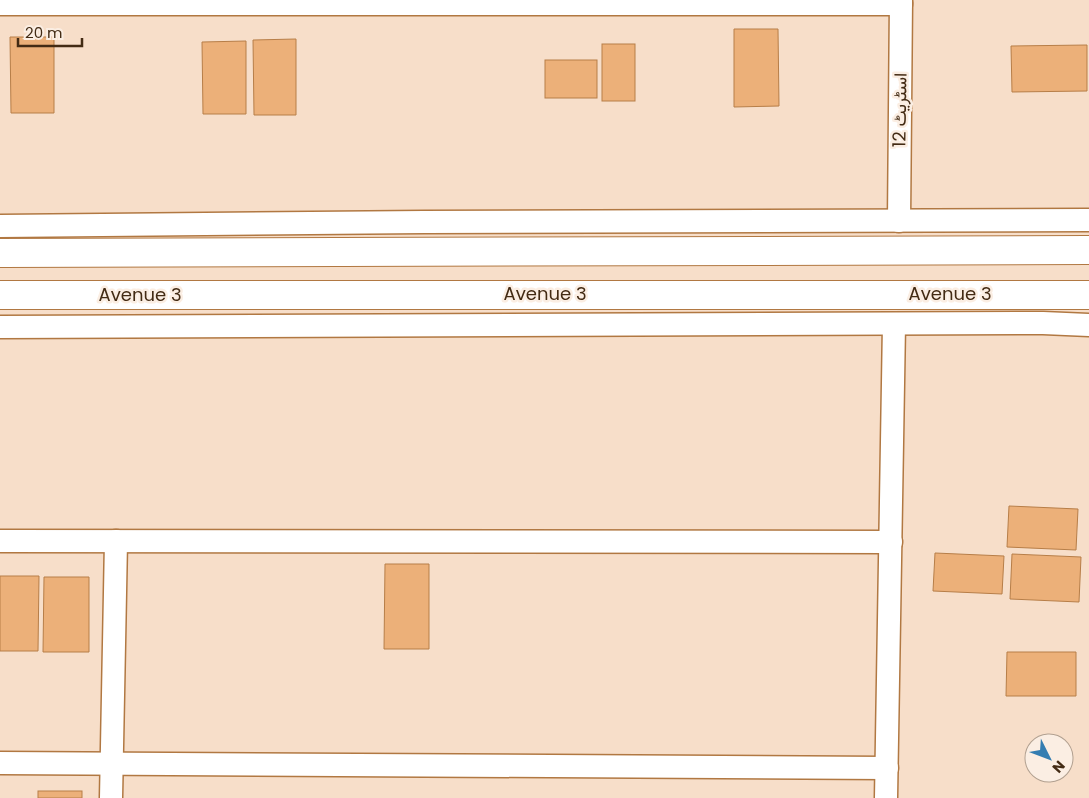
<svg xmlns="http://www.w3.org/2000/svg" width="1089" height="798" font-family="Poppins,Vazirmatn,sans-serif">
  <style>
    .building { fill: #ecb079; stroke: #b77e48 }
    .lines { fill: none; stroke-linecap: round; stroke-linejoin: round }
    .minor-casing { stroke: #b17842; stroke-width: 25 }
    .secondary-casing { stroke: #b17842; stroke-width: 30 }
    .minor { stroke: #fff; stroke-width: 22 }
    .secondary { stroke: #fff; stroke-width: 28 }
    .labels { text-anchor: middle; stroke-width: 5; stroke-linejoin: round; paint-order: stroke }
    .street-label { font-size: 18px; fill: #432b14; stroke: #fbeee3 }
  </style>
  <rect width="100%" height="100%" fill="#f7dec9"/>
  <g class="building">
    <polygon points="734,29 778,29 779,106 734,107"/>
    <polygon points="10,37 54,37 54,113 11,113"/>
    <polygon points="296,39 296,115 254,115 253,40"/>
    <polygon points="246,41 246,114 203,114 202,42"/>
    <rect x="602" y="44" width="33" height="57"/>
    <polygon points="1087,45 1087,91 1012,92 1011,46"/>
    <rect x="545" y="60" width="52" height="38"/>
    <polygon points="1009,506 1078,509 1076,550 1007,547"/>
    <polygon points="935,553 1004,556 1002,594 933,591"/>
    <polygon points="1012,554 1081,557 1079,602 1010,599"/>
    <polygon points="385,564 429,564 429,649 384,649"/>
    <polygon points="0,576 39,576 38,651 0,651"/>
    <polygon points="44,577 89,577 89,652 43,652"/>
    <polygon points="1007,652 1076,652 1076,696 1006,696"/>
    <rect x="38" y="791" width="44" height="7"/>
  </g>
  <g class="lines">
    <defs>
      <g id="minor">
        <polyline points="0,4 901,4"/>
        <polyline points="899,221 901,0"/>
        <polyline points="0,226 424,222 1089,220"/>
        <polyline points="0,327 1043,323 1089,325"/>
        <polyline points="0,541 891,542"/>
        <polyline points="0,763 887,768"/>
        <polyline points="111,798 116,541"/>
        <polyline points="886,798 894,324"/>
      </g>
      <g id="secondary">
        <polyline points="0,253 1089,250"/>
        <polyline points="0,295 1089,295"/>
      </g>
    </defs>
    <use href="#minor" class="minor-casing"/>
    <use href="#secondary" class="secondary-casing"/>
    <use href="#minor" class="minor"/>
    <use href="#secondary" class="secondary"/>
  </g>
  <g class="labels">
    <g class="street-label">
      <text transform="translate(900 110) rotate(-89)" y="6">اسٹریٹ 12</text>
      <text x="545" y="300">Avenue 3</text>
      <text x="950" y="300">Avenue 3</text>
      <text x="140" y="301">Avenue 3</text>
    </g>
  </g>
  <g transform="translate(1049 758) rotate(132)"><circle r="24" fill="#fbeee3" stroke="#b1a090"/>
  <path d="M0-4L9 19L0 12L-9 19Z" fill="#347db1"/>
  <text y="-8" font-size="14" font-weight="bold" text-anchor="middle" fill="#432b14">N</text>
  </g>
  <path d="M18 38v8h64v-8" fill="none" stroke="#432b14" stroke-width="2.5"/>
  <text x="25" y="38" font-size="15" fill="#432b14" stroke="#fbeee3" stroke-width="4" paint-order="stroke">20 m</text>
</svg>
